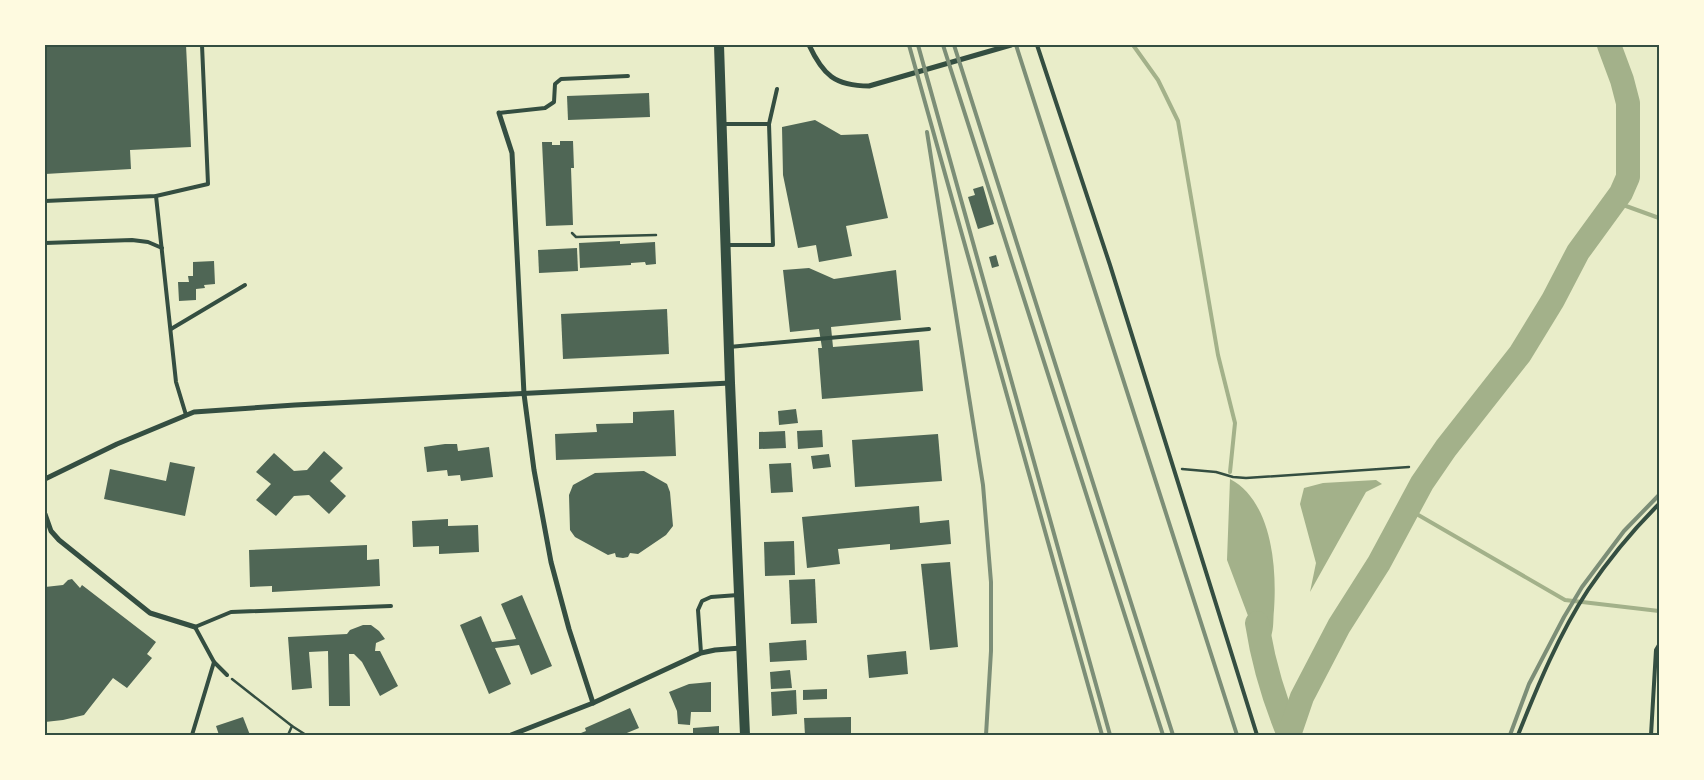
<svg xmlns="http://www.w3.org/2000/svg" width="1704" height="780" font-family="'Titillium Web',sans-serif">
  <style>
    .water { fill: #a3b18a }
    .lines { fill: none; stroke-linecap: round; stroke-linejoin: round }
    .stream { stroke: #a3b18a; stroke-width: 4 }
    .river { stroke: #a3b18a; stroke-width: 24 }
    .building { fill: #4f6655 }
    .path { stroke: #344e41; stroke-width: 2.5 }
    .service { stroke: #344e41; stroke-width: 4 }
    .minor { stroke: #344e41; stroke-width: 5 }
    .secondary { stroke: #344e41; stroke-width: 10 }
    .rail { stroke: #7c8e77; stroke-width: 4 }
    .neatline { fill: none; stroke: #344e41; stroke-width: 2 }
  </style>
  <rect width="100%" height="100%" fill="#e9edc9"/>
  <g class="water">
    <path d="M 1230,479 C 1272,501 1277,568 1274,610 C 1273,618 1274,629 1271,636 C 1269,642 1265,648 1262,653 L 1227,560 Z"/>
    <polygon points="1376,480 1382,484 1366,492 1310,592 1316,563 1300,504 1304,488 1323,483"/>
  </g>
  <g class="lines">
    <g class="stream">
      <polyline points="1133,45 1158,80 1178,121 1218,355 1235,423 1230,472"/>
      <polyline points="1615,202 1659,218"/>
      <polyline points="1408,509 1565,600 1659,611"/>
    </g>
    <g class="river">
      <path d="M 1257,623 C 1263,662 1274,699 1289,735"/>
      <polyline points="1289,735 1302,697 1339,626 1379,563 1422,483 1446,448 1520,354 1553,300 1578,252 1621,193 1628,177 1628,103 1622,80 1609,45"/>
    </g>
  </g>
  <g class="building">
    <polygon points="59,45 186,45 191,147 130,150 131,169 45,174 45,46"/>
    <polygon points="649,93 650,117 568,120 567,96"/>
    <polygon points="815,120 841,135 868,134 888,218 846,226 852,256 819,262 816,245 798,248 783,175 782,127"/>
    <polygon points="560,141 573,141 574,168 571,168 573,225 546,226 542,142 552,142 552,145 560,145"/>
    <polygon points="983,186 994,224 978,229 968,197 975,195 973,189"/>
    <polygon points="620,241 620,244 655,242 656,264 646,265 645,262 631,263 631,265 580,268 579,243"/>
    <polygon points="577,248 578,271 539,273 538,250"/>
    <polygon points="996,255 999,266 992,268 989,257"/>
    <polygon points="214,261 215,284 204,285 205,288 196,289 196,300 179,301 178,282 189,282 188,276 193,276 193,262"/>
    <polygon points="809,268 834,279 896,270 901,320 831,327 833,347 919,340 923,391 822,399 818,348 822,348 819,329 790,332 783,270"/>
    <polygon points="667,309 669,354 563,359 561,314"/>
    <polygon points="796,409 798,423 779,425 778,411"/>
    <polygon points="674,410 676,456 556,460 555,434 597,432 596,424 633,423 633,412"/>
    <polygon points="822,430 823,447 798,449 797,431"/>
    <polygon points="785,431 786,448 759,449 759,432"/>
    <polygon points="938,434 942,481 855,487 852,440"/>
    <polygon points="445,444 457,444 458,451 489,447 493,477 461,481 460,475 448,476 447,470 427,472 424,447"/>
    <polygon points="324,451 343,468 330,481 346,496 329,514 309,495 294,496 276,516 256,500 271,484 256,472 274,453 294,471 307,470"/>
    <polygon points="829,454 831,467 813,469 811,456"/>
    <polygon points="170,462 195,467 185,516 104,499 110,469 166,481"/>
    <polygon points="791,463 793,492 771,493 769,464"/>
    <polygon points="644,471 667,484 670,492 673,526 666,535 638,554 630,553 628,557 623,558 616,557 615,553 608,555 575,537 570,530 569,495 573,485 595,473"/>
    <polygon points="919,506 920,523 949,520 951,544 890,550 890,544 838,549 840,564 807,568 802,517"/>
    <polygon points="448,519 448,526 478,525 479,552 439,554 439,546 413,547 412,521"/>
    <polygon points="794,541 795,575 765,576 764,542"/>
    <polygon points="367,545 367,560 379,559 380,586 272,592 272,586 250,587 249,550"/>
    <polygon points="950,562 958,647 930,650 921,564"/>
    <polygon points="72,579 80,588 82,585 156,642 147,654 152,658 127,688 113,678 84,715 63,720 45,722 45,587 63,585 68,580"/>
    <polygon points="815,579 817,623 791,624 789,580"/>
    <polygon points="522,595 552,666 531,675 519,645 495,648 511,684 489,694 460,625 481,616 492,642 516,639 501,604"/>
    <polygon points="363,625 371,625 379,631 385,639 376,643 375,651 380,651 398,686 380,696 362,662 354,654 349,654 350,706 329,706 328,651 309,652 312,688 292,690 288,637 347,634 350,630"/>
    <polygon points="806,640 807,660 770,662 769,643"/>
    <polygon points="906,651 908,674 869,678 867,655"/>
    <polygon points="790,670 792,688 771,689 770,672"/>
    <polygon points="711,682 711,712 691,712 690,725 678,724 677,711 669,692 689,684"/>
    <polygon points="827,689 827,699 803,700 803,690"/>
    <polygon points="796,690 797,714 772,716 771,692"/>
    <polygon points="630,708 639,728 622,735 576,735 586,731 585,728"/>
    <polygon points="243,717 250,735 219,735 216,726"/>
    <polygon points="851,717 851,735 805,735 804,718"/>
    <polygon points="719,726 719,735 693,735 693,728"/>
  </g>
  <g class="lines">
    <g class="path">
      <polyline points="572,233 576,237 656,235"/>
      <polyline points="1182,469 1216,472 1233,477 1246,478 1409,467"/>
      <polyline points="232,679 292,726 306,735"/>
      <polyline points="288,735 292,726"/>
    </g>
    <g class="service">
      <polyline points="1037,45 1110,265 1257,735"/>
      <polyline points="499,113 545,108 554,102 555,84 561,79 628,76"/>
      <polyline points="721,124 769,124"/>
      <polyline points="156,196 176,382 186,415"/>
      <polyline points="45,201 156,196 208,184 202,45"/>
      <polyline points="45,243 132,240 148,242 162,248"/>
      <polyline points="726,245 773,245 769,124 777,89"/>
      <polyline points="171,329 245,285"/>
      <polyline points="729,347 929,329"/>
      <polyline points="701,653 698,610 702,601 711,597 738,595"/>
      <polyline points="227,675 214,662 195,627 231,612 391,606"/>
      <polyline points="192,735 214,662"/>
      <path d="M 1518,735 C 1538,685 1559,634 1588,590 C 1609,559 1633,530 1659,504"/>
      <polyline points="1651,735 1656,650 1659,645"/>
    </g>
    <g class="minor">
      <path d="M 809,45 C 823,75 835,86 869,86 L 1011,45"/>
      <polyline points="499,113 512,153 524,394 534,470 551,562 569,629 593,703"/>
      <polyline points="45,479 117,444 194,412 295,405 730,383"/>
      <polyline points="45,514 51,531 59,540 150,613 195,627"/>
      <polyline points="511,735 593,703 701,653 715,650 741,648"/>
    </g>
    <polyline class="secondary" points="719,45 730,383 745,735"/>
    <g class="rail">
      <polyline points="909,45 1102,735"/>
      <polyline points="918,45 1110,735"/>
      <polyline points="943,45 1163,735"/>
      <polyline points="954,45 1173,735"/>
      <polyline points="1016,45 1237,735"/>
      <polyline points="927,132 983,485 991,582 991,651 986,735"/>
      <polyline points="1510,735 1529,684 1564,617 1582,587 1624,531 1659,495"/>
    </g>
  </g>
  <rect width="1704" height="780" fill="none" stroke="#fefae0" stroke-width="92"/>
  <rect x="46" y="46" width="1612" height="688" class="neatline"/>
</svg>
